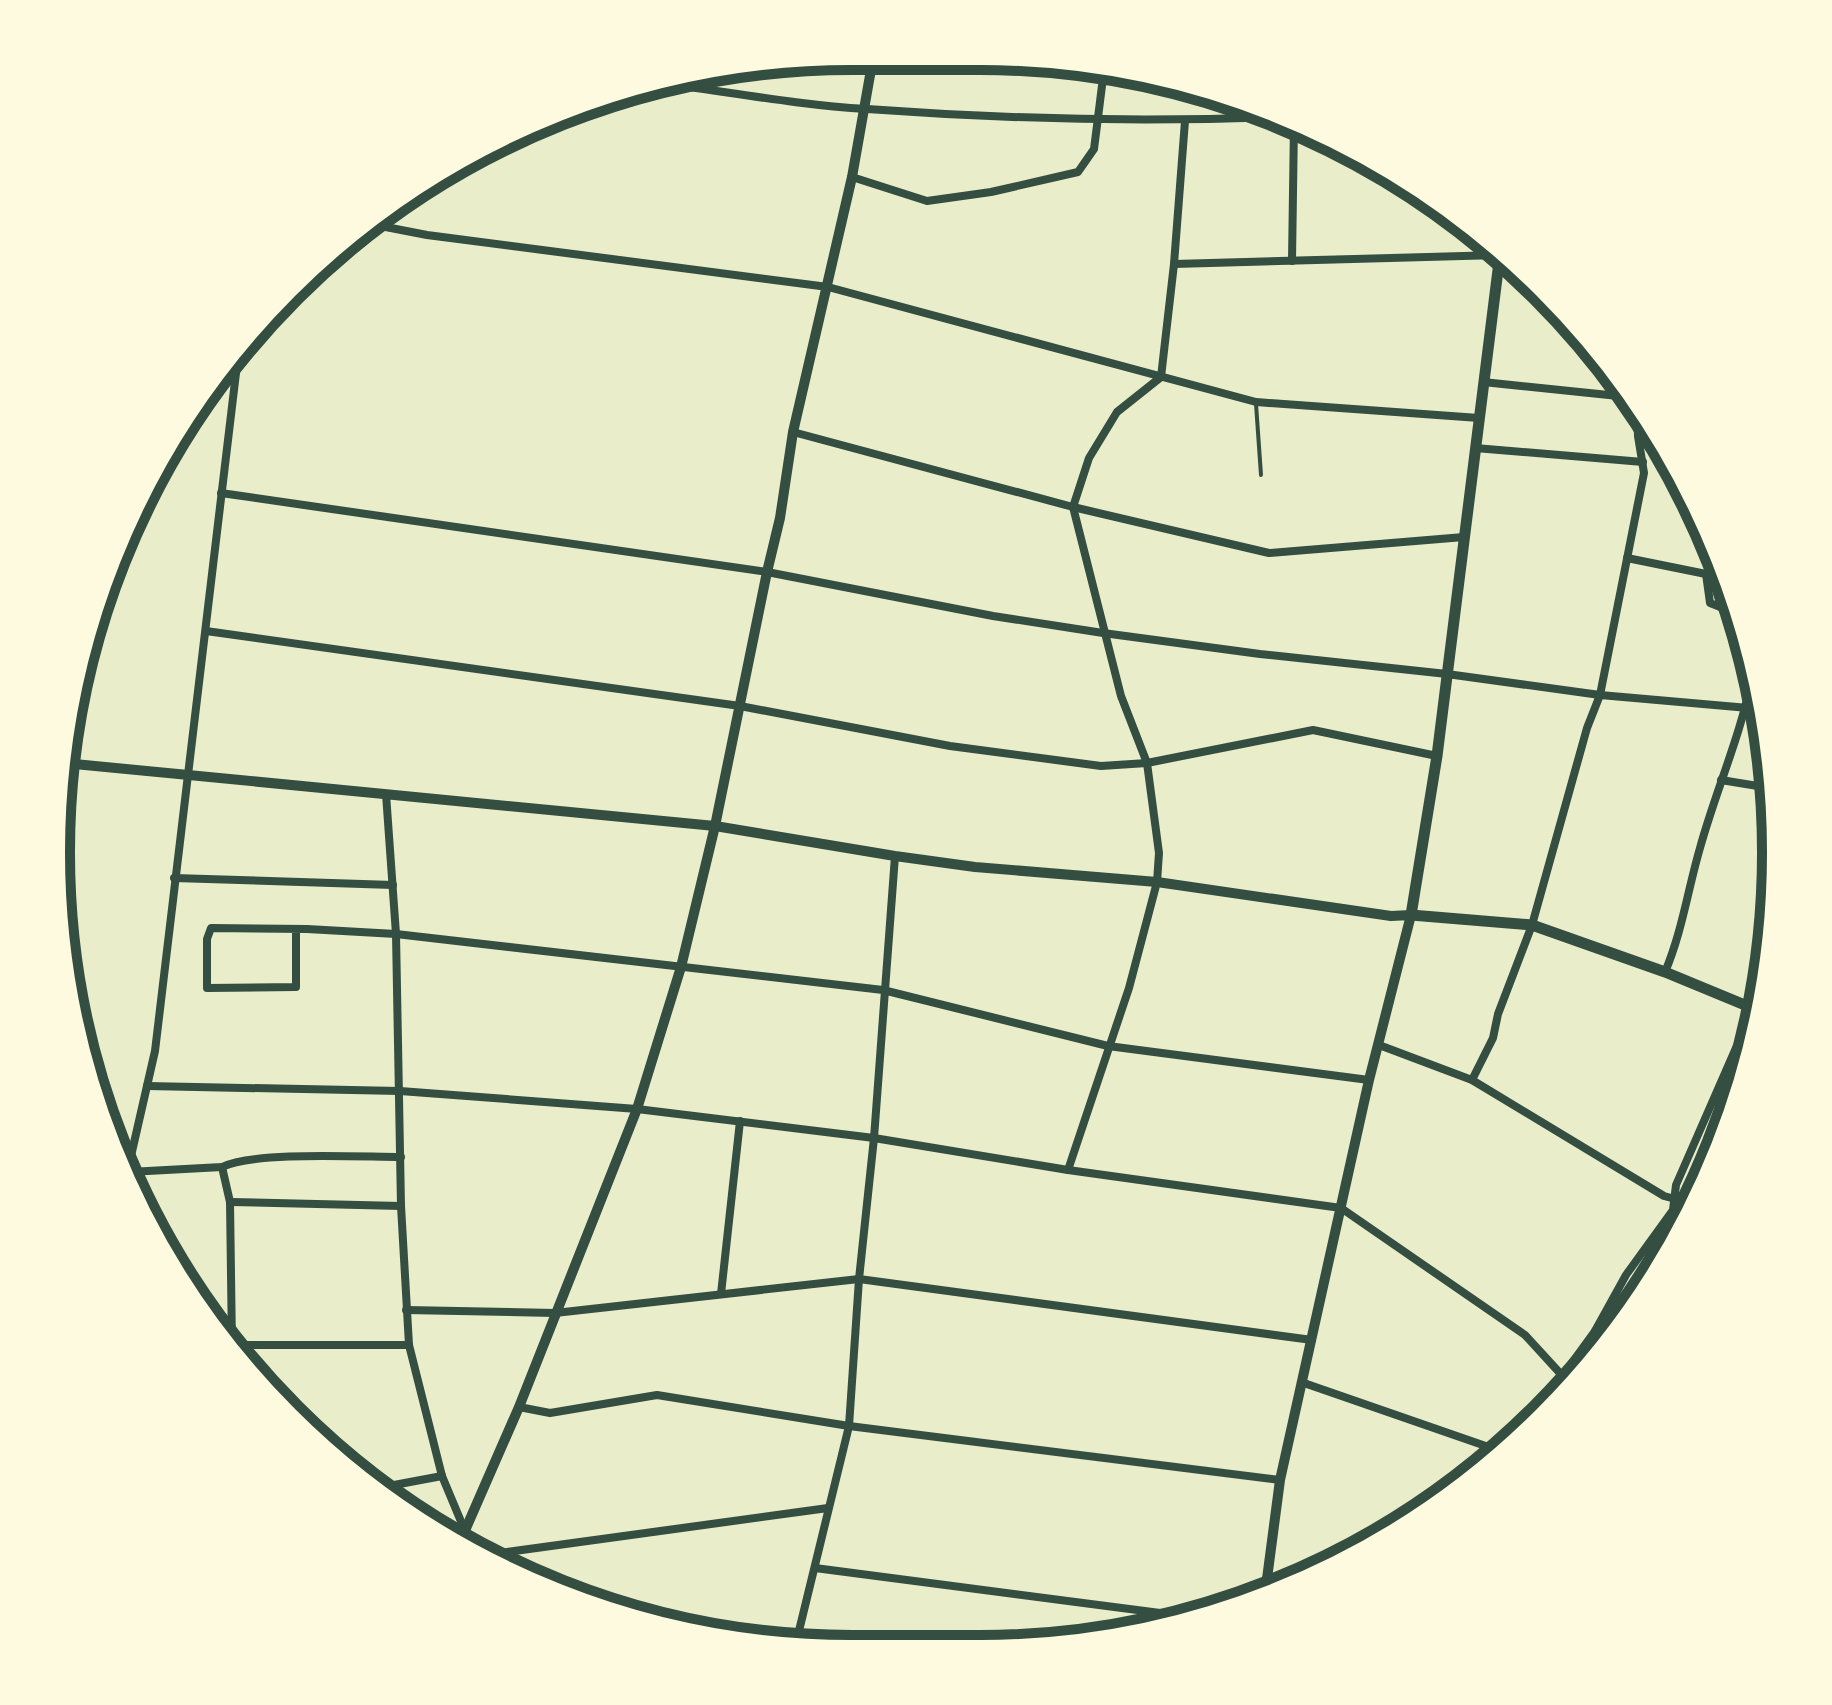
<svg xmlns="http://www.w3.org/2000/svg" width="1832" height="1705" font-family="Cabin,sans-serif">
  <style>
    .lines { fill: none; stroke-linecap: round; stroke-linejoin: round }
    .service { stroke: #344e41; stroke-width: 4 }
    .minor { stroke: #344e41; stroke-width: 8 }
    .tertiary { stroke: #344e41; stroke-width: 10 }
    .secondary { stroke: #344e41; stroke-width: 11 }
    .rim { fill: none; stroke: #344e41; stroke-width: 10 }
  </style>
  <rect width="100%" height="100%" fill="#e9edc9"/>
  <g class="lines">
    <polyline class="service" points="1256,404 1261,475"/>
    <g class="minor">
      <path d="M 661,83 C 730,92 798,105 867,109 C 1003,119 1140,122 1276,117"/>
      <polyline points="706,89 709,71"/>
      <polyline points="852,177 927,201 991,192 1078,172 1094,149 1104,70"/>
      <polyline points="365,223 427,235 828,287 1256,402 1479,418"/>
      <polyline points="1292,261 1294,124"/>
      <polyline points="1174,264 1500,255"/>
      <polyline points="1483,382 1628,397"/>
      <polyline points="793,432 1073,507 1269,553 1464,537"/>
      <polyline points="1475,448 1643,462"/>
      <polyline points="221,493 767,572 993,616 1103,633 1260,654 1447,674 1600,695 1760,709"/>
      <polyline points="1627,558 1706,574 1710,603 1738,614"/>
      <polyline points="206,631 740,706 950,746 1101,766 1147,763 1313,730 1437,756"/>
      <polyline points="1721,780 1770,788"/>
      <polyline points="386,794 396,934 401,1206 409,1345 442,1476 465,1531"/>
      <polyline points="174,878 393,885"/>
      <polyline points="296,929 296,987 207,988 207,939 211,928 307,929 396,934 883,990 1108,1046 1369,1080"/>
      <path d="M 1665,972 C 1682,932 1688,889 1700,848 C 1716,790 1741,735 1752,677"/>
      <polyline points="1379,1045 1472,1080 1664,1196 1675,1199 1698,1195"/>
      <polyline points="1472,1080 1493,1038 1498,1014 1532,925 1587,728 1600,695 1644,473 1638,436 1637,409"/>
      <polyline points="147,1086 400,1091 637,1109 874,1138 1068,1170 1341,1208 1525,1335 1569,1383"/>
      <polyline points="222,1167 230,1202 232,1346"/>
      <polyline points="128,1169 155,1051 239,348"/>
      <polyline points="1068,1170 1129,988 1157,882 1159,853 1147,763 1121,696 1073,507 1089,458 1117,412 1161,377 1174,264 1185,121"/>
      <path d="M 129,1172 L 222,1167 C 255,1151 360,1157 401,1157"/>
      <polyline points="230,1202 401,1206"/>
      <polyline points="721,1294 740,1121"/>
      <polyline points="406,1310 555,1313 859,1279 1312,1340"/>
      <polyline points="1595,1331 1612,1336"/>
      <polyline points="231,1345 409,1345"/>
      <polyline points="1563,1375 1595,1331 1626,1275 1673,1210 1676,1185 1753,1009 1772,847"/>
      <polyline points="1301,1382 1503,1452"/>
      <polyline points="519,1407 550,1413 657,1395 849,1426 1280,1480"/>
      <polyline points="378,1488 442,1476"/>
      <polyline points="485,1555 828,1508"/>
      <polyline points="815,1568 1191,1617"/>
      <polyline points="796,1643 849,1426 859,1279 874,1138 895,856"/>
    </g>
    <g class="tertiary">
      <polyline points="64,763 715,826 895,856 975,867 1157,882 1391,916 1411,915 1369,1080 1280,1480 1265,1594"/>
      <polyline points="460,1542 519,1407 637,1109 681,967 715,826 767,572 780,518 793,432 852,177 872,64"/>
    </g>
    <polyline class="secondary" points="1500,254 1437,756 1411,915 1532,925 1665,972 1757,1010"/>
  </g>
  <path d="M0 0H1832V1705H0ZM852 70H980A782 782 0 0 1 1762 852V853A782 782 0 0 1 980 1635H852A782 782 0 0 1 70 853V852A782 782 0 0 1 852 70Z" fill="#fefae0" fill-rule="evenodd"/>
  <path class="rim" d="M852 70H980A782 782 0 0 1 1762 852V853A782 782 0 0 1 980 1635H852A782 782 0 0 1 70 853V852A782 782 0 0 1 852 70Z"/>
</svg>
